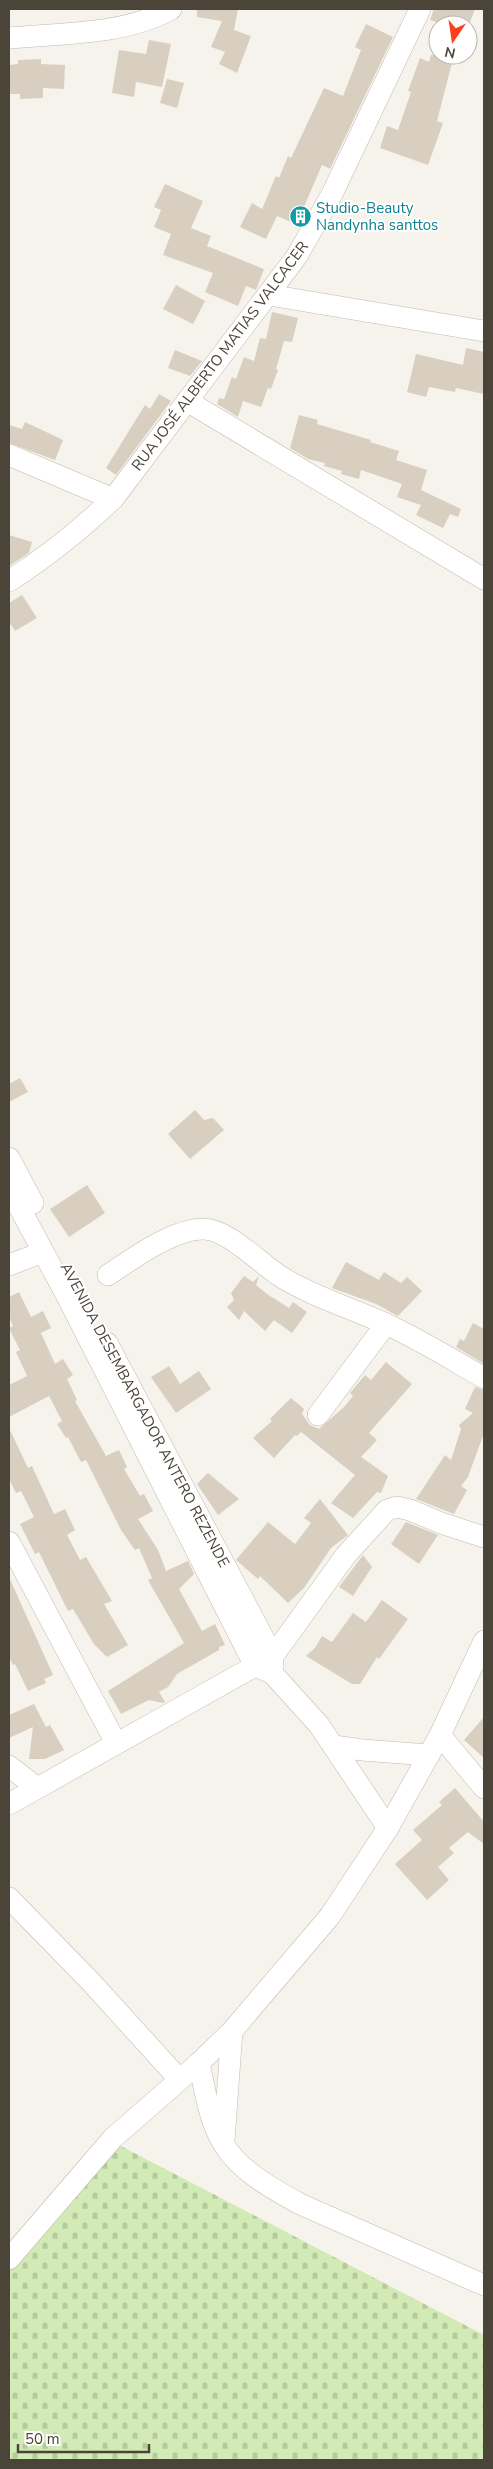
<svg xmlns="http://www.w3.org/2000/svg" width="493" height="2469" font-family="'Nunito Sans',sans-serif">
  <style>
    .cemetery { fill: url(#cemetery-stones) }
    .building { fill: #d8cfc1 }
    .lines { fill: none; stroke-linecap: round; stroke-linejoin: round }
    .minor-casing { stroke: #c2bbae; stroke-width: 22 }
    .minor { stroke: #fff; stroke-width: 21 }
    .labels { text-anchor: middle; stroke-width: 4; stroke-linejoin: round; paint-order: stroke }
    .culture-label { font-size: 15px; fill: #0d838f; stroke: #fff; text-anchor: start }
    .street-label { font-size: 15px; fill: #4b4439; stroke: #fff }
  </style>
  <defs>
    <pattern id="cemetery-stones" width="16" height="16" patternUnits="userSpaceOnUse" patternTransform="scale(1.25)"><rect width="16" height="16" fill="#d2eab5"/><path d="M2 7V4a2 2 0 0 1 4 0v3zM10 15v-3a2 2 0 0 1 4 0v3z" fill="#b6ca9c"/></pattern>
  </defs>
  <rect width="100%" height="100%" fill="#f6f3ec"/>
  <polygon class="cemetery" points="115,2143 484,2335 484,2460 9,2460 9,2268"/>
  <g class="building">
    <polygon points="197,9 238,9 234,30 251,36 237,73 219,64 225,52 211,47 222,21 197,17"/>
    <polygon points="434,9 475,9 468,27 468,25 445,25 430,20"/>
    <polygon points="366,24 393,37 330,169 322,165 303,209 308,211 300,226 277,216 266,239 240,227 252,203 262,209 276,176 279,178 288,156 291,158 324,88 343,96 361,50 355,47"/>
    <polygon points="149,40 171,44 162,87 136,82 134,97 112,93 119,50 146,54"/>
    <polygon points="431,55 454,55 437,121 443,123 428,165 380,148 387,126 398,130 411,92 408,91 420,58 429,62"/>
    <polygon points="41,59 41,64 65,65 64,89 43,88 43,98 20,99 20,94 9,94 9,65 18,64 18,60"/>
    <polygon points="167,79 184,83 177,108 160,103"/>
    <polygon points="165,184 203,201 191,228 211,236 207,246 264,269 256,290 246,286 238,306 205,292 213,273 163,255 171,234 154,227 161,210 154,207"/>
    <polygon points="176,285 205,301 193,324 163,309"/>
    <polygon points="272,312 298,318 292,342 284,341 276,369 278,370 271,389 268,388 261,407 243,401 238,417 217,404 219,398 224,399 232,377 236,379 244,357 254,361 260,338 266,339"/>
    <polygon points="466,348 484,352 484,394 456,388 455,392 429,387 426,397 407,392 416,354 463,365"/>
    <polygon points="175,350 202,361 190,376 168,368"/>
    <polygon points="159,394 171,401 116,475 106,468 145,405 150,409"/>
    <polygon points="299,415 318,420 317,424 371,440 370,442 399,451 396,460 427,470 421,490 461,509 458,517 450,514 443,528 416,515 421,505 397,497 402,484 361,470 359,479 341,474 342,471 324,466 325,463 308,459 290,448"/>
    <polygon points="25,422 63,440 55,460 9,443 9,425 22,429"/>
    <polygon points="9,535 32,542 29,553 9,566"/>
    <polygon points="22,595 37,618 15,631 9,622 9,603"/>
    <polygon points="20,1078 28,1092 9,1102 9,1084"/>
    <polygon points="195,1110 204,1120 213,1118 224,1130 190,1159 168,1134"/>
    <polygon points="87,1185 105,1213 69,1237 50,1209"/>
    <polygon points="346,1262 379,1280 384,1272 401,1283 407,1277 422,1291 398,1316 376,1304 332,1288"/>
    <polygon points="244,1276 253,1282 259,1276 256,1285 267,1294 289,1308 293,1302 307,1312 292,1333 274,1320 265,1331 244,1311 239,1320 227,1307 234,1300 231,1293"/>
    <polygon points="19,1292 31,1317 43,1311 51,1328 41,1333 55,1364 63,1359 73,1375 67,1379 77,1400 75,1401 106,1456 119,1450 127,1467 124,1469 140,1496 144,1494 153,1511 138,1519 158,1550 166,1571 188,1561 194,1574 179,1589 202,1631 215,1624 225,1645 219,1647 219,1650 177,1674 168,1687 159,1692 165,1702 163,1703 149,1700 121,1714 108,1691 184,1643 148,1580 152,1578 139,1548 135,1550 121,1530 86,1460 81,1462 68,1437 66,1438 57,1424 62,1421 49,1396 9,1417 9,1385 27,1376 16,1352 20,1350 9,1328 13,1326 9,1316 9,1297"/>
    <polygon points="473,1323 484,1329 484,1364 456,1347 460,1339 464,1341"/>
    <polygon points="386,1362 412,1384 369,1433 377,1440 361,1457 388,1476 381,1493 377,1492 353,1518 331,1503 355,1475 301,1432 297,1436 295,1435 274,1458 253,1438 272,1421 270,1419 291,1398 304,1409 302,1414 310,1425 319,1429 344,1407 353,1396 350,1393 365,1375 371,1380"/>
    <polygon points="169,1366 180,1384 199,1371 211,1389 176,1413 151,1377"/>
    <polygon points="475,1387 484,1390 484,1433 468,1477 461,1486 467,1490 454,1514 416,1499 445,1455 451,1460 461,1429 459,1425 473,1413 465,1409"/>
    <polygon points="9,1428 28,1468 32,1466 54,1514 65,1509 75,1530 67,1535 80,1560 86,1557 112,1601 104,1604 128,1645 107,1657 94,1644 73,1609 68,1611 39,1552 35,1554 20,1524 34,1517 21,1491 16,1493 9,1479"/>
    <polygon points="208,1473 239,1499 218,1515 197,1484"/>
    <polygon points="320,1499 348,1535 331,1548 304,1588 288,1603 260,1576 258,1579 236,1560 268,1522 295,1544 311,1523 304,1518"/>
    <polygon points="406,1522 438,1535 419,1564 391,1544"/>
    <polygon points="363,1555 372,1567 353,1596 339,1587"/>
    <polygon points="9,1577 53,1675 44,1679 46,1683 28,1691 15,1664 13,1665 9,1657"/>
    <polygon points="382,1600 408,1619 379,1659 377,1657 360,1684 352,1684 306,1656 315,1648 322,1636 332,1642 353,1613 366,1622"/>
    <polygon points="34,1704 46,1727 50,1725 64,1750 45,1759 29,1759 33,1727 9,1738 9,1715"/>
    <polygon points="484,1717 484,1758 464,1740"/>
    <polygon points="455,1788 484,1822 484,1844 468,1832 449,1848 454,1853 438,1867 449,1880 427,1900 395,1864 422,1840 413,1830 442,1805 439,1802"/>
  </g>
  <g class="lines">
    <defs>
      <g id="minor">
        <path d="M 9,38 C 61,33 125,35 171,9"/>
        <polyline points="269,295 484,331"/>
        <polyline points="187,401 484,579"/>
        <polyline points="9,455 113,499"/>
        <path d="M 9,581 C 47,557 80,530 113,499 L 297,256 L 332,194 L 420,9"/>
        <polyline points="9,1158 33,1203"/>
        <polyline points="9,1188 69,1300 255,1666 272,1673 319,1725 388,1828"/>
        <polyline points="9,1265 43,1252"/>
        <path d="M 108,1275 C 132,1259 173,1229 203,1229 C 229,1229 261,1265 283,1278 C 314,1297 351,1308 384,1323 C 419,1339 451,1359 484,1378"/>
        <polyline points="107,1343 273,1656 272,1673"/>
        <polyline points="318,1415 386,1324"/>
        <polyline points="9,1542 116,1743"/>
        <polyline points="273,1656 346,1555 387,1510 397,1507 410,1510 441,1523 484,1537"/>
        <polyline points="440,1735 484,1788"/>
        <polyline points="334,1746 362,1750 429,1755"/>
        <polyline points="9,1766 37,1788"/>
        <polyline points="9,1804 255,1666"/>
        <polyline points="9,1898 91,1982 179,2079"/>
        <path d="M 199,2063 C 205,2090 209,2121 224,2145 C 241,2172 273,2189 300,2204 L 484,2285"/>
        <polyline points="224,2140 232,2031"/>
        <polyline points="9,2259 113,2138 199,2063 232,2031 330,1916 388,1828 440,1735 484,1641"/>
      </g>
    </defs>
    <use href="#minor" class="minor-casing"/>
    <use href="#minor" class="minor"/>
  </g>
  <defs>
    <symbol id="building-disc" viewBox="-11 -11 22 22"><circle r="9.5" fill="#0f9aa8" stroke="#fff"/><path d="M-4-6H4V6H1V3H-1V6H-4ZM-2.5-4.3h1.7v1.8h-1.7ZM.8-4.3h1.7v1.8H.8ZM-2.5-1h1.7V.8h-1.7ZM.8-1h1.7V.8H.8Z" fill="#fff"/></symbol>
  </defs>
  <g fill-rule="evenodd">
    <use href="#building-disc" x="288" y="204" width="25" height="25"/>
  </g>
  <g class="labels">
    <g class="culture-label">
      <text x="316" y="213">Studio-Beauty<tspan x="316" dy="17">Nandynha santtos</tspan></text>
    </g>
    <g class="street-label">
      <text transform="translate(220 356) rotate(-53)" y="5">RUA JOSÉ ALBERTO MATIAS VALCACER</text>
      <text transform="translate(145 1415) rotate(62)" y="5">AVENIDA DESEMBARGADOR ANTERO REZENDE</text>
    </g>
  </g>
  <rect width="493" height="2469" fill="none" stroke="#4b4439" stroke-width="20"/>
  <g transform="translate(453 40) rotate(193)"><circle r="24" fill="#ffffff" stroke="#b7b4b0"/>
  <path d="M0-4L9 19L0 12L-9 19Z" fill="#fc3f1d"/>
  <text y="-8" font-size="14" font-weight="bold" text-anchor="middle" fill="#4b4439">N</text>
  </g>
  <path d="M18 2444v8h131v-8" fill="none" stroke="#4b4439" stroke-width="2.5"/>
  <text x="25" y="2444" font-size="15" fill="#4b4439" stroke="#ffffff" stroke-width="4" paint-order="stroke">50 m</text>
</svg>
